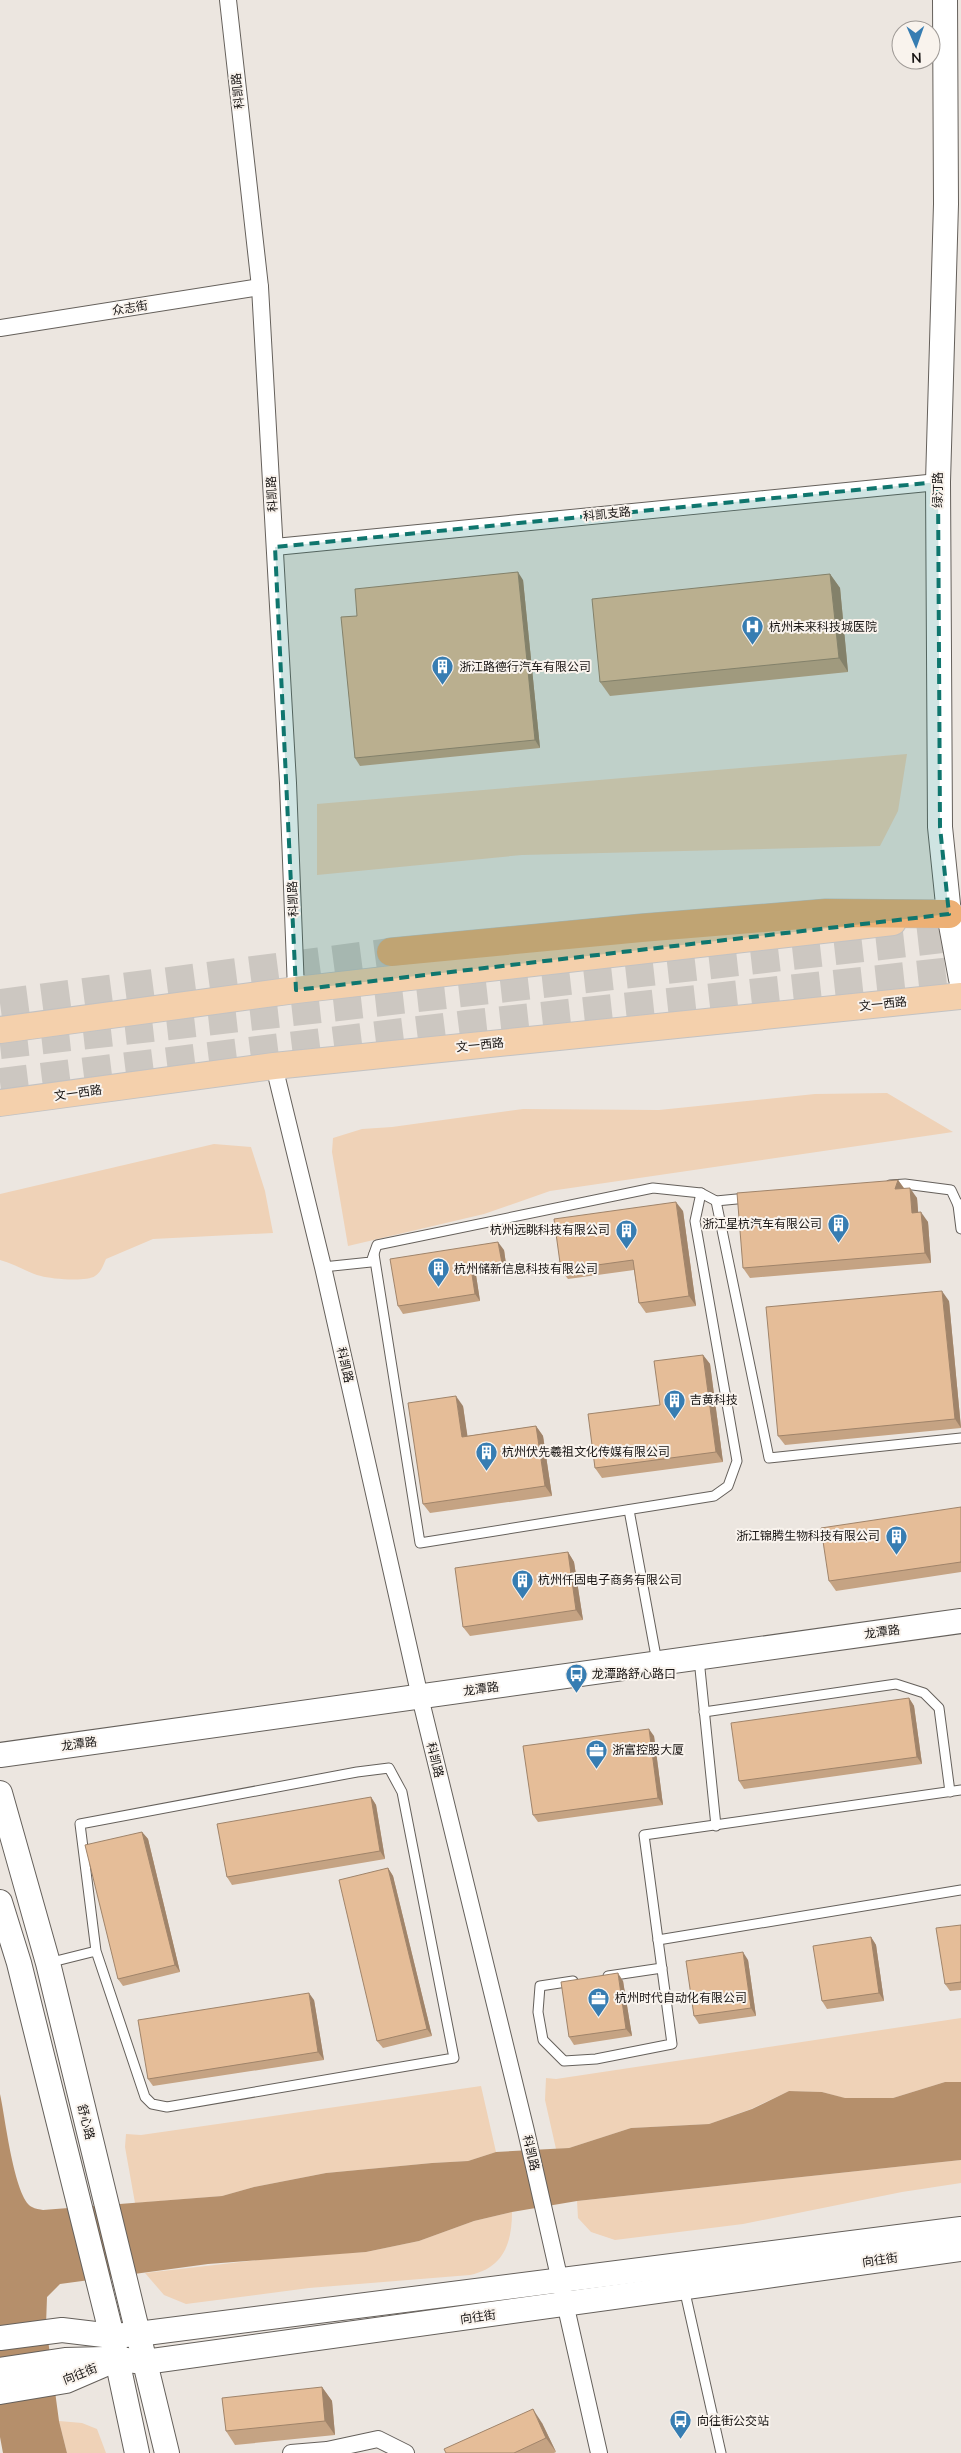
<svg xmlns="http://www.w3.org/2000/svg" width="961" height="2453" font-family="'Nunito Sans','Noto Sans SC',sans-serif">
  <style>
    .green { fill: #efd2b7 }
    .water { fill: #b58f6b }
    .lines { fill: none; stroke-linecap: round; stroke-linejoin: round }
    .highway-tunnel { stroke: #ccc7c1; stroke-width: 28; stroke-dasharray: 28 14; stroke-linecap: butt }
    .lane-casing { stroke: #65605b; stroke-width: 11 }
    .street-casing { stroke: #65605b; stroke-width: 18 }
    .secondary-casing { stroke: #65605b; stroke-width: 26 }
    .primary-casing { stroke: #c3c2c2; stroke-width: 28 }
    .highway-casing { stroke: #c3c2c2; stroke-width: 29 }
    .lane { stroke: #fff; stroke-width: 9 }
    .street { stroke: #fff; stroke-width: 16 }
    .secondary { stroke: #fff; stroke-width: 24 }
    .primary { stroke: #f4d0ac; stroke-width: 26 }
    .highway { stroke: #edb075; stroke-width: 28 }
    .wall { fill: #c5a383 }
    .shaded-wall { fill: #a0846a }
    .building { fill: #e5bd98; stroke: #a0846a }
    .marked { fill: #0f766e; fill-opacity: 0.2; stroke: #0f766e; stroke-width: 4; stroke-dasharray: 10 6; stroke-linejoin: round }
    .labels { text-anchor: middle; stroke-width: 4; stroke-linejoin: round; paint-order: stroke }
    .street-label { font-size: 12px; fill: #181514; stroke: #f9f3ed }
    .poi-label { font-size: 12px; fill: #181514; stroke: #f9f3ed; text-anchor: start }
  </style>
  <rect width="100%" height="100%" fill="#ece6e0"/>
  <g class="green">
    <polygon points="907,754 898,811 880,846 522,855 317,875 317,804"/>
    <polygon points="887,1093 953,1132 550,1191 484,1214 348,1246 332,1152 333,1138 362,1129 392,1127 523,1109 659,1110 815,1094"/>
    <path d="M 214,1144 L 251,1147 L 265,1191 L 273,1233 L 153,1239 L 106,1259 C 103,1266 101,1272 95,1276 C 87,1282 51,1279 41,1276 C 28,1273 15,1264 0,1260 L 0,1194 Z"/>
    <polygon points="961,2018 961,2082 945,2082 893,2098 844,2098 822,2092 789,2091 751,2109 709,2124 631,2128 569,2148 556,2149 545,2100 546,2078 556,2079"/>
    <polygon points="481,2086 496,2152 468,2161 432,2163 326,2173 254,2187 222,2196 135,2203 125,2147 126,2134 141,2135"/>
    <polygon points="961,2160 961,2183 902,2192 743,2224 615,2240 591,2232 578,2218 577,2201"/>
    <path d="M 512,2212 C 512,2244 503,2268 470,2275 L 309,2288 L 186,2304 L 164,2295 L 145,2273 L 293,2256 L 366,2252 L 419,2241 L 474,2221 Z"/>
    <polygon points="59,2421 82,2423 97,2429 106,2453 67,2453"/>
  </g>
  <path class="water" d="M 945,2082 L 961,2082 L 961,2160 L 577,2201 L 512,2212 L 474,2221 L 419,2241 L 366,2252 L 208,2264 L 60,2284 L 47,2297 L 46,2325 L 59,2421 L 67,2453 L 3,2453 L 0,2437 L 0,2094 C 5,2115 14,2198 32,2207 C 35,2209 40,2209 43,2210 L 222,2196 L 254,2187 L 326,2173 L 432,2163 L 468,2161 L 496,2152 L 569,2148 L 631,2128 L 709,2124 L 752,2109 L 789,2091 L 822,2092 L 845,2098 L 893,2098 Z"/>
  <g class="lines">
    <g class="highway-tunnel">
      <polyline points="0,1003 391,952"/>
      <polyline points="0,1045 961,937"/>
      <polyline points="0,1082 467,1024 961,970"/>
    </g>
    <defs>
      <g id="lane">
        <polyline points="890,1185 905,1184 951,1190 958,1205 961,1204"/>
        <polyline points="716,1201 769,1458 961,1438"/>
        <polyline points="958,1205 961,1229"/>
        <polyline points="374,1254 420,1543 714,1496 728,1486 737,1461 695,1221 701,1193"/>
        <polyline points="323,1267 371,1262 377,1245 653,1188 701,1193 716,1201 747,1198"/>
        <polyline points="629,1510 657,1662"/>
        <polyline points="699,1659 716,1826"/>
        <polyline points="704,1712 896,1684 924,1693 939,1708 950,1792"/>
        <polyline points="658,1940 961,1890"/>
        <polyline points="48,1963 96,1951 145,2097 152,2104 167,2107 454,2058 402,1792 389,1768 357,1772 80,1824 96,1951"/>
        <polyline points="608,1976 662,1968"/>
        <polyline points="573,1981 540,1986 538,2012 543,2040 564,2061 596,2059 672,2044 644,1835 961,1790"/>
        <polyline points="684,2288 721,2453"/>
      </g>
      <g id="street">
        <polyline points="228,0 260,287 288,783 296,990"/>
        <polyline points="0,328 260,287"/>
        <polyline points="275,547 938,482"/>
        <polyline points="274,1066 323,1267 420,1697 526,2131 599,2453"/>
        <polyline points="291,2453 327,2450 378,2439 406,2453"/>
      </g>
      <g id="secondary">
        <polyline points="945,0 946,204 938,482 940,827 949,914 961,979"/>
        <polyline points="0,1755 961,1621"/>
        <polyline points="0,1793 48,1963 167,2453"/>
        <polyline points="0,1902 19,1963 112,2336 137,2453"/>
        <polyline points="0,2338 62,2330 112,2336 138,2334 961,2229"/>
        <polyline points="0,2370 65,2360 105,2359"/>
        <polyline points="0,2392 66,2381 117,2359 145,2362 961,2249"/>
      </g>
      <g id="primary">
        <polyline points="0,1030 296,990 893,922"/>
        <polyline points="0,1103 274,1066 961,996"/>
      </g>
      <polyline id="highway" points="391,952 641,928 826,913 949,914"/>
    </defs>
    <use href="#lane" class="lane-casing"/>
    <use href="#street" class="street-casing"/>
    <use href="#secondary" class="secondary-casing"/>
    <use href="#primary" class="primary-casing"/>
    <use href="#highway" class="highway-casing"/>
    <use href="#lane" class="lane"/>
    <use href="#street" class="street"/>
    <use href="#secondary" class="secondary"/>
    <use href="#primary" class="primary"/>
    <use href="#highway" class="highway"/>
  </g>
  <g class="wall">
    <polygon points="830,574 840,588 848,672 610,696 600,682"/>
    <polygon points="523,580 540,748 360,766 355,758 357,616"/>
    <polygon points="898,1180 904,1188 917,1198 918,1213 928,1222 931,1263 750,1278 743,1268"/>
    <polygon points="683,1211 696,1306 646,1313 639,1303 634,1270 568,1279 561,1270"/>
    <polygon points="504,1250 507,1271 476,1275 480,1301 403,1314 398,1306"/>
    <polygon points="949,1301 961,1428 785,1445 778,1436"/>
    <polygon points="703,1355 710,1364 723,1462 602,1478 595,1468 660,1405"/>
    <polygon points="463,1406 467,1436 536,1426 543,1436 552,1496 430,1513 423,1504"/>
    <polygon points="961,1507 961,1572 836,1591 829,1581"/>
    <polygon points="568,1552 574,1562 583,1620 470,1636 463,1627"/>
    <polygon points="909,1698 914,1706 922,1764 744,1789 739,1781"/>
    <polygon points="654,1736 663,1805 538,1822 533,1815"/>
    <polygon points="371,1797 376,1805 385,1859 232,1885 227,1877"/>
    <polygon points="142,1832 148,1839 180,1972 123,1986 118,1979"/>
    <polygon points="388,1868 393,1876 432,2036 383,2048 377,2041"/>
    <polygon points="961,1925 961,1990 950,1991 945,1984"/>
    <polygon points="871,1937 876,1945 884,2001 827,2009 822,2001"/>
    <polygon points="748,1960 756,2016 699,2024 694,2016"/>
    <polygon points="623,1981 632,2036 574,2045 569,2037"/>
    <polygon points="314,2000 324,2060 153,2086 148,2079"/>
    <polygon points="322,2387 332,2401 335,2435 235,2445 226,2431"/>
    <polygon points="542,2423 556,2452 554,2453 446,2453"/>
  </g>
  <g class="shaded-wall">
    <polygon points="518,572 523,580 540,748 535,740"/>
    <polygon points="830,574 840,588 848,672 839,658"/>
    <polygon points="898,1180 905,1190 895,1189"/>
    <polygon points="910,1188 917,1198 919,1223 912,1213"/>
    <polygon points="676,1202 683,1211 696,1306 689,1296"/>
    <polygon points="921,1212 928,1222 931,1263 925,1253"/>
    <polygon points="498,1242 504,1250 507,1271 502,1263"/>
    <polygon points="471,1268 476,1275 480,1301 475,1294"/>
    <polygon points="942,1291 949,1301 961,1428 955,1419"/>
    <polygon points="703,1355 710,1364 723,1462 716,1452"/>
    <polygon points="456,1396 463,1406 469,1446 462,1437"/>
    <polygon points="536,1426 543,1436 552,1496 545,1486"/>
    <polygon points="568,1552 574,1562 583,1620 576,1610"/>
    <polygon points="909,1698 914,1706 922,1764 917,1757"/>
    <polygon points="649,1729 654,1736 663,1805 658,1798"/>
    <polygon points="371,1797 376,1805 385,1859 380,1851"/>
    <polygon points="142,1832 148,1839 180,1972 175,1965"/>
    <polygon points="388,1868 393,1876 432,2036 427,2029"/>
    <polygon points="871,1937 876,1945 884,2001 879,1993"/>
    <polygon points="743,1952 748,1960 756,2016 751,2008"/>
    <polygon points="618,1973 623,1981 632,2036 626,2029"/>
    <polygon points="309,1993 314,2000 324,2060 318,2052"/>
    <polygon points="322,2387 332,2401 335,2435 325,2421"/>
    <polygon points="533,2409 542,2423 556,2452 546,2438"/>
  </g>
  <g class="building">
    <polygon points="518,572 535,740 355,758 341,617 357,616 355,589"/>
    <polygon points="830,574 839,658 600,682 592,599"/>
    <polygon points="898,1180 895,1189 910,1188 912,1213 921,1212 925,1253 743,1268 737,1193"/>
    <polygon points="676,1202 689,1296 639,1303 633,1260 561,1270 554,1219"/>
    <polygon points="498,1242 502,1263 471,1268 475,1294 398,1306 390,1259"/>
    <polygon points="942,1291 955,1419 778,1436 766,1307"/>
    <polygon points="703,1355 716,1452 595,1468 588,1414 660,1405 654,1361"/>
    <polygon points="456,1396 462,1437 536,1426 545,1486 423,1504 408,1403"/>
    <polygon points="961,1507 961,1562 829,1581 821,1528"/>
    <polygon points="568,1552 576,1610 463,1627 455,1568"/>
    <polygon points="909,1698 917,1757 739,1781 731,1723"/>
    <polygon points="649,1729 658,1798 533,1815 523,1746"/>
    <polygon points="371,1797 380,1851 227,1877 217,1824"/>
    <polygon points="142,1832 175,1965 118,1979 85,1845"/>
    <polygon points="388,1868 427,2029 377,2041 339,1880"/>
    <polygon points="961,1925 961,1982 945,1984 936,1928"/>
    <polygon points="871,1937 879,1993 822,2001 813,1946"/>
    <polygon points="743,1952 751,2008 694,2016 686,1961"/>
    <polygon points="618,1973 626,2029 569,2037 561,1982"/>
    <polygon points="309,1993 318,2052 148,2079 138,2020"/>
    <polygon points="322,2387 325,2421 226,2431 222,2398"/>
    <polygon points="533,2409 546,2438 514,2453 446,2453 444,2449"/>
  </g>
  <path class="marked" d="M 938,482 L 940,827 L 949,914 L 296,990 L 275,547 Z"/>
  <defs>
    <symbol id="hospital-pin" viewBox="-11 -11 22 30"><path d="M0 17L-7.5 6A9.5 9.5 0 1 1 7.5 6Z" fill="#377db2" stroke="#f9f3ed"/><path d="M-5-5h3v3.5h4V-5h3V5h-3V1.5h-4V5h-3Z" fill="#fff"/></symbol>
    <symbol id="building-pin" viewBox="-11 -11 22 30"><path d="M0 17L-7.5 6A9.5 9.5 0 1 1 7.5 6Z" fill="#377db2" stroke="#f9f3ed"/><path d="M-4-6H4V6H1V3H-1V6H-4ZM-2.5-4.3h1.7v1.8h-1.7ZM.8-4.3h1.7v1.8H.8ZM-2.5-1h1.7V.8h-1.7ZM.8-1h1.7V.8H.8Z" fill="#fff"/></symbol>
    <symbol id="bus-pin" viewBox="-11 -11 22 30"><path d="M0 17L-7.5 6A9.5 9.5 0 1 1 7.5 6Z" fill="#377db2" stroke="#f9f3ed"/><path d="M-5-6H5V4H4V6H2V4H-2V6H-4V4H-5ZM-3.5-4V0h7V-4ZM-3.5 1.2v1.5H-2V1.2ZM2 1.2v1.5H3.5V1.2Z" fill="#fff"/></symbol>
    <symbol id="office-pin" viewBox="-11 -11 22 30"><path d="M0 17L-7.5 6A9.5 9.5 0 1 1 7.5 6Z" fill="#377db2" stroke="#f9f3ed"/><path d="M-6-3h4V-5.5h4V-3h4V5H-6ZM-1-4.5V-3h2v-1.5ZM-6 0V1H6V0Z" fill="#fff"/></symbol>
  </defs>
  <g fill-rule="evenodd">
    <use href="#hospital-pin" x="740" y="614" width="25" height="34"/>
    <use href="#building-pin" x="430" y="654" width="25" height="34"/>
    <use href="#building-pin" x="826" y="1212" width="25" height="34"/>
    <use href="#building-pin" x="614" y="1218" width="25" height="34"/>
    <use href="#building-pin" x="426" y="1256" width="25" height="34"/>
    <use href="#building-pin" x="662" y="1388" width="25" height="34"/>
    <use href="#building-pin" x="474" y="1440" width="25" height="34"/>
    <use href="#building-pin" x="884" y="1524" width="25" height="34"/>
    <use href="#building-pin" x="510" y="1568" width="25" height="34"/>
    <use href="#bus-pin" x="564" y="1662" width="25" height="34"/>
    <use href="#office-pin" x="584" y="1738" width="25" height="34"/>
    <use href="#office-pin" x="586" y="1986" width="25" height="34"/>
    <use href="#bus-pin" x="668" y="2408" width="25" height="34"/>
  </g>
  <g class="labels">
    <g class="street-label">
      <text transform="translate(238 91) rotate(-96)" y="4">科凯路</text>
      <text transform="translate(130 308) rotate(-9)" y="4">众志街</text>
      <text transform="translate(938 490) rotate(-90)" y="4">绿汀路</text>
      <text transform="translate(272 494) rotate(-93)" y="4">科凯路</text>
      <text transform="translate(607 514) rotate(-6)" y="4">科凯支路</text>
      <text transform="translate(293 899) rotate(-92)" y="4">科凯路</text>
      <text transform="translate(883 1004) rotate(-6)" y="4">文一西路</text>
      <text transform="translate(480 1045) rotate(-6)" y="4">文一西路</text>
      <text transform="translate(78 1093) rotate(-8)" y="4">文一西路</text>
      <text transform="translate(345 1365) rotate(77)" y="4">科凯路</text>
      <text transform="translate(882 1632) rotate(-8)" y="4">龙潭路</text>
      <text transform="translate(481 1689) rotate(-8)" y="4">龙潭路</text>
      <text transform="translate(79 1744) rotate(-8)" y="4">龙潭路</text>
      <text transform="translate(435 1760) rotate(76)" y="4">科凯路</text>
      <text transform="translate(86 2122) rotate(76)" y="4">舒心路</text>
      <text transform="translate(531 2153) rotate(77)" y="4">科凯路</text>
      <text transform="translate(880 2260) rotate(-8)" y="4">向往街</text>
      <text transform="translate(478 2317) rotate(-8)" y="4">向往街</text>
      <text transform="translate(80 2374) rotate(-21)" y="4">向往街</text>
    </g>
    <g class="poi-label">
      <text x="769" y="631">杭州未来科技城医院</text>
      <text x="459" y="671">浙江路德行汽车有限公司</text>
      <text x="822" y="1228" text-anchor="end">浙江星杭汽车有限公司</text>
      <text x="610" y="1234" text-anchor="end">杭州远眺科技有限公司</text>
      <text x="454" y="1273">杭州储新信息科技有限公司</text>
      <text x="690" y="1404">吉黄科技</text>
      <text x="502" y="1456">杭州伏先羲祖文化传媒有限公司</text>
      <text x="880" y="1540" text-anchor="end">浙江锦腾生物科技有限公司</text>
      <text x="538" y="1584">杭州仟固电子商务有限公司</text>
      <text x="592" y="1678">龙潭路舒心路口</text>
      <text x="612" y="1754">浙富控股大厦</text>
      <text x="615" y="2002">杭州时代自动化有限公司</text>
      <text x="697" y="2425">向往街公交站</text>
    </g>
  </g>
  <g transform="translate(916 45) rotate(178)"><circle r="24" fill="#f9f3ed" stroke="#9f9a96"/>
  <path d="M0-4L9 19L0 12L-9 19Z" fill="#377db2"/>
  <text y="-8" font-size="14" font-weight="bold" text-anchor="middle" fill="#181514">N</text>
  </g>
</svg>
